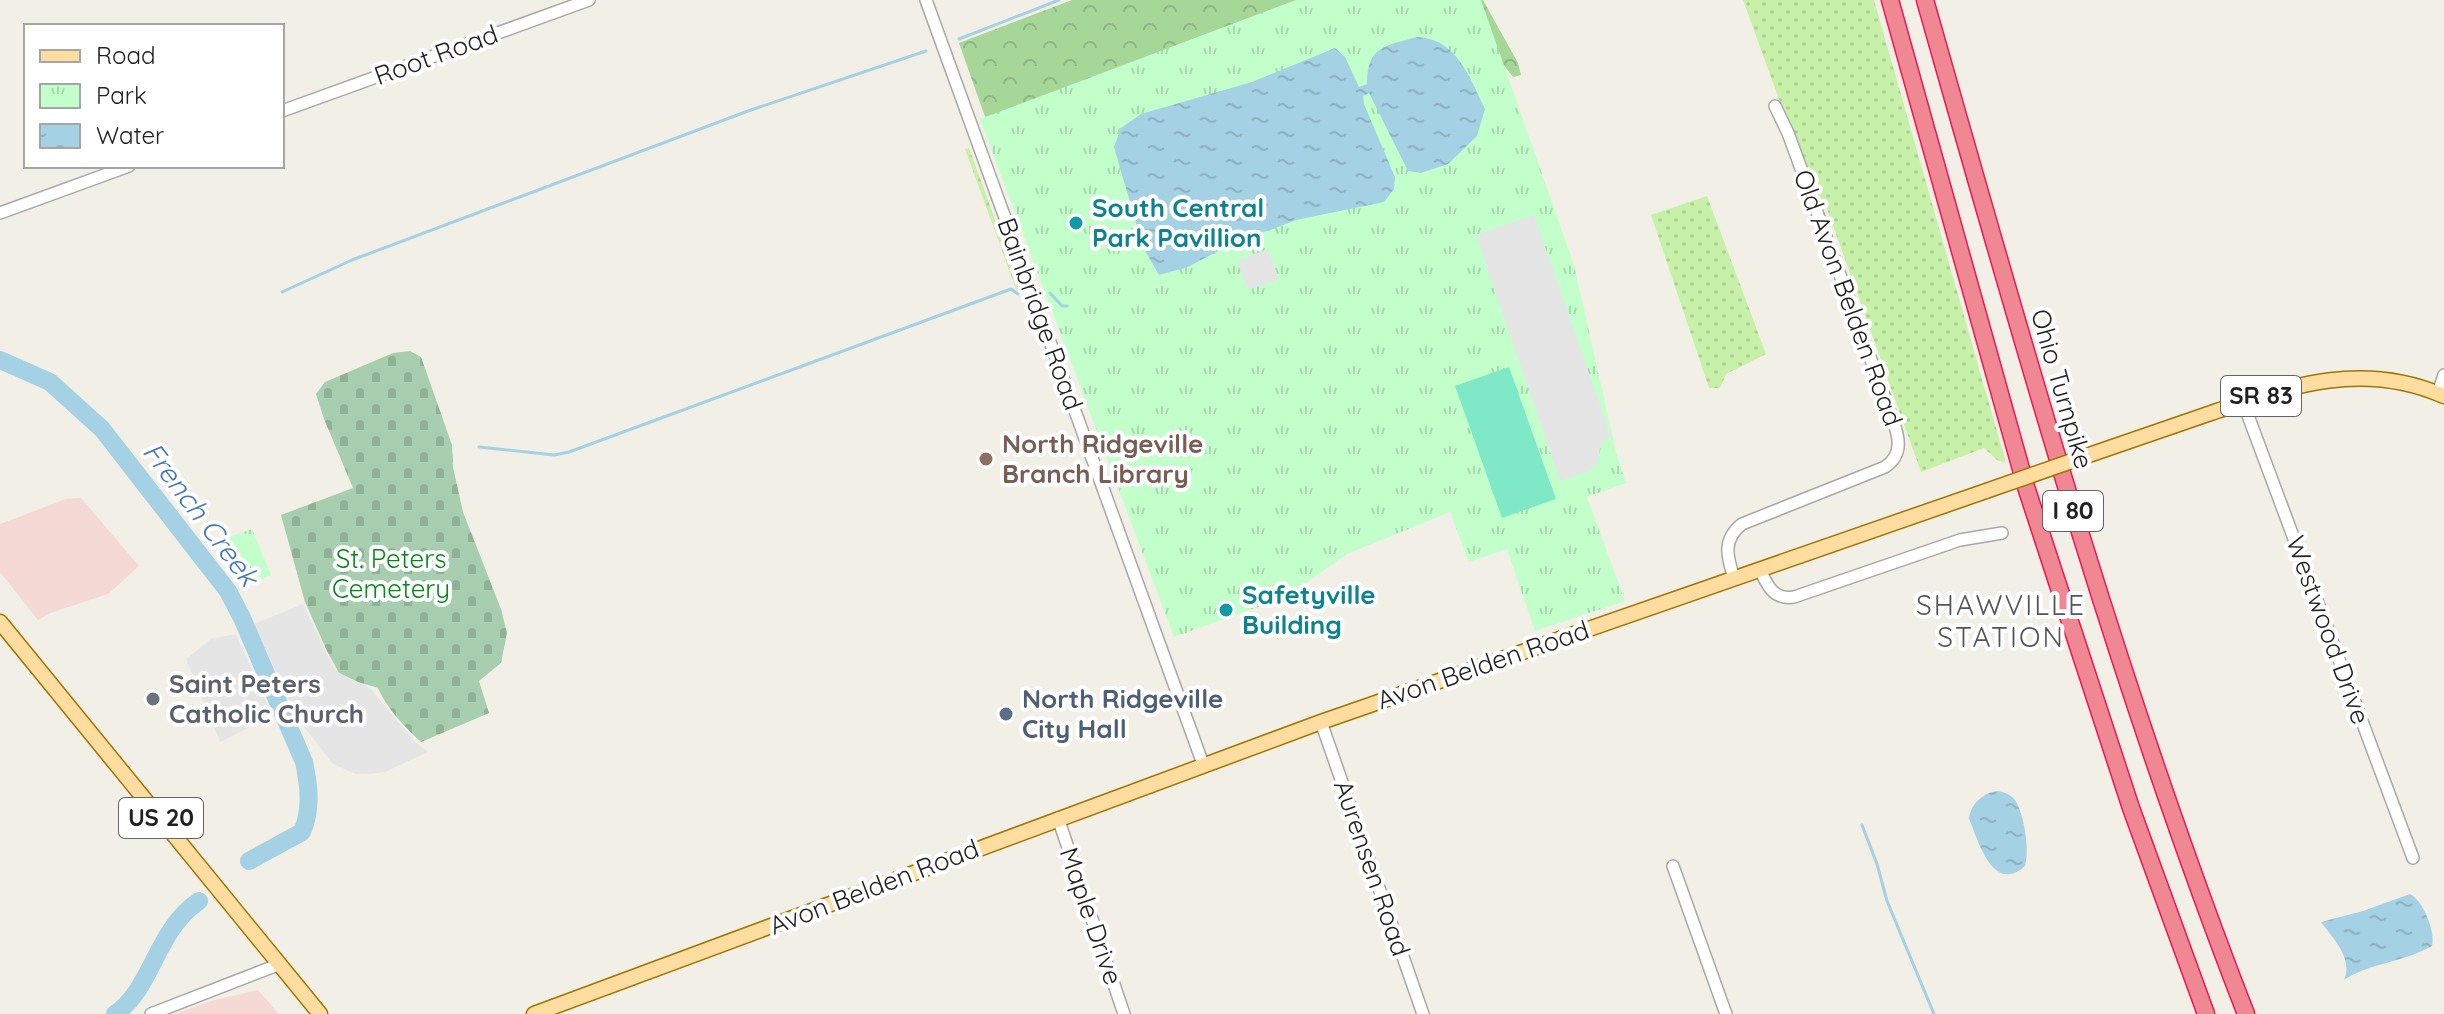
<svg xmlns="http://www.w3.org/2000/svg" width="2444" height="1014" font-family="Quicksand,sans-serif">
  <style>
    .commercial { fill: #f4d9d5 }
    .grass { fill: url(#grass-dots) }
    .forest { fill: url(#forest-crowns) }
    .cemetery { fill: url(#cemetery-stones) }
    .park { fill: url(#park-tufts) }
    .pitch { fill: #7ee8c7 }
    .parking { fill: #e5e5e5 }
    .water { fill: url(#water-ripples) }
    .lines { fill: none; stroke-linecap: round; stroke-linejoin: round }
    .stream { stroke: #a4d1e4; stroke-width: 3 }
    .river { stroke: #a4d1e4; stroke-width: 18 }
    .minor-casing { stroke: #a8a8a8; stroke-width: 14 }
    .major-casing { stroke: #9f7500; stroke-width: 17 }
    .highway-casing { stroke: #ed1751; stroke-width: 19 }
    .minor { stroke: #fff; stroke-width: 11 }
    .major { stroke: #ffdda0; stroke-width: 14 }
    .highway { stroke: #f08894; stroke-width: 16 }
    .major-bridge-casing { stroke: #9f7500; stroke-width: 17; stroke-linecap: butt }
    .major-bridge { stroke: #ffdda0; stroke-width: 14 }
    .culture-dot { fill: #0f9aa8; stroke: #fff; stroke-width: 3 }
    .education-dot { fill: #8d6e63; stroke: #fff; stroke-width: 3 }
    .worship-dot { fill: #6b7280; stroke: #fff; stroke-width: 3 }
    .service-dot { fill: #5c6f8a; stroke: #fff; stroke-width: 3 }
    .labels { text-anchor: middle; stroke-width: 8; stroke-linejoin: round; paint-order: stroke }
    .shield { fill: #fff; stroke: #646464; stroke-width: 2 }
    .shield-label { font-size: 24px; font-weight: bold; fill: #212121 }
    .street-label { font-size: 26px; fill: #212121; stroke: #fff }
    .culture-label { font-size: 26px; font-weight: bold; fill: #0d838f; stroke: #fff; text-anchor: start }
    .education-label { font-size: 26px; font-weight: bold; fill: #785e54; stroke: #fff; text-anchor: start }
    .park-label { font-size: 26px; fill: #018816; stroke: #fff }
    .worship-label { font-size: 26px; font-weight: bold; fill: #5b616d; stroke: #fff; text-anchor: start }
    .service-label { font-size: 26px; font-weight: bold; fill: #4e5e75; stroke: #fff; text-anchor: start }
    .water-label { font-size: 28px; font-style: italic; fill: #4277bd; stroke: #fff }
    .neighbourhood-label { font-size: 28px; letter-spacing: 2px; fill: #545454; stroke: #fff }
  </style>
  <defs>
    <pattern id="grass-dots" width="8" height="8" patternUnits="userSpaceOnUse" patternTransform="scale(2)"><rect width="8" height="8" fill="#c7f1a9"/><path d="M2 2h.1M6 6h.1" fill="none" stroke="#abce91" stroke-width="1.8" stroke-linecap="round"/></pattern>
    <pattern id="forest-crowns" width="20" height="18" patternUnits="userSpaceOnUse" patternTransform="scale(2)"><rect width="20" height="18" fill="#a6d698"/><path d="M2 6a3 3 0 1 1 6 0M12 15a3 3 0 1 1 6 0" fill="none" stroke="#8fb783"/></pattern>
    <pattern id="cemetery-stones" width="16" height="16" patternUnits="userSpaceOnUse" patternTransform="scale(2)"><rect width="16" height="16" fill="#a6ceaf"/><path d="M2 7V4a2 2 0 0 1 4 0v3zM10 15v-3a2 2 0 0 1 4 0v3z" fill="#8fb196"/></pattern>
    <pattern id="park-tufts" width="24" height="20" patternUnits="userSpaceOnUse" patternTransform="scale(2)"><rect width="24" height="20" fill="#c2ffcb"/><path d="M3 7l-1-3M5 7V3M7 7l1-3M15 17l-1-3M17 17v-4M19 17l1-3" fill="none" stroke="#a6daae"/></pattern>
    <pattern id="water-ripples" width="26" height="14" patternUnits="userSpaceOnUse" patternTransform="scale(2)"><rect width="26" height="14" fill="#a4d1e4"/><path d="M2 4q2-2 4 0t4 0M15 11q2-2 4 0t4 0" fill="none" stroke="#8db3c3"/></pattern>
  </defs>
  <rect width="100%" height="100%" fill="#f2efe7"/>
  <g class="commercial">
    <polygon points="81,498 139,566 108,594 50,613 38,620 0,572 0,524 66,499"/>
    <polygon points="258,990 279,1014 175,1014 211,1001"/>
  </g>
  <g class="grass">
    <polygon points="1743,0 1874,0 2006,463 1997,460 1984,448 1921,472 1826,206 1822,200 1816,201"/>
    <polygon points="969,148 1021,291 1016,289 965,149"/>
    <polygon points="1707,196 1766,354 1726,374 1720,388 1709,388 1651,215"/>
  </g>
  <polygon class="forest" points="1072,0 1483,0 1518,63 1521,75 1513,77 1484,39 990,131 959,43"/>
  <path class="cemetery" d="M 410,351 L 421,357 L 452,445 L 453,467 L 463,512 L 501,609 L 507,633 L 501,663 L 479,681 L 489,713 L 421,742 C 404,726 387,709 378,688 L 358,682 L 339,673 L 327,651 L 305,602 L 281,515 L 353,488 L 324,419 L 316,394 L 325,382 L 393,353 Z"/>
  <g class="park">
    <polygon points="1296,0 1481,0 1574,265 1616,452 1626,483 1587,497 1625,601 1535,631 1507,549 1469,562 1450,512 1347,554 1286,597 1174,637 980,119"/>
    <polygon points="252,529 271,575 251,583 223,539"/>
  </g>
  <polygon class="pitch" points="1509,367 1556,499 1502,518 1455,386"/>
  <g class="parking">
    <polygon points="1534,215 1611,437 1601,443 1598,460 1591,470 1560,481 1476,235"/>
    <polygon points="1268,249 1279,279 1248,290 1237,261"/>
    <polygon points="303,604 335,671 371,689 414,741 428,752 385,772 369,774 356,774 333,764 298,719 254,624"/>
    <polygon points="236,634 272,716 220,742 186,659 211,639"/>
  </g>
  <g class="water">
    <path d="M 1417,37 C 1457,39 1469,76 1485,109 L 1477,136 L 1448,164 L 1421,173 L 1408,171 L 1369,93 L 1363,96 L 1364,104 L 1395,177 L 1394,189 L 1384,202 L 1296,220 L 1268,231 L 1250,234 L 1188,267 L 1159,275 L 1143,247 L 1114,147 L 1121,128 L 1141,114 L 1252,82 L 1335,48 L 1345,57 L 1359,87 L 1367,84 C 1367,46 1385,46 1417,37 Z"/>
    <path d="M 1997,791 C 2004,792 2010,794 2015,800 C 2024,814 2030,850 2025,866 C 1993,895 1978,841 1969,818 C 1971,804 1983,793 1997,791 Z"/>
    <path d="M 2410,894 C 2423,900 2436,933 2432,946 C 2405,962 2369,963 2344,980 C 2354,959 2332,937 2321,922 L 2363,911 Z"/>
  </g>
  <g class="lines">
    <g class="stream">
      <polyline points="959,39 1059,0"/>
      <polyline points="282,292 352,260 748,111 926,51"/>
      <polyline points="1050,293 1062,306 1067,306"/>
      <polyline points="479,447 554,455 569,452 1011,289 1018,294"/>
      <polyline points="1862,825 1877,864 1887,901 1934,1014"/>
    </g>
    <g class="river">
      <path d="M 0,360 L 50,382 L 102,429 L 228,591 L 242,618 L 304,762 C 309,786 312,809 302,832 L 249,861"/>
      <path d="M 115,1014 C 153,988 155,931 199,901"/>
    </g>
    <defs>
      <g id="minor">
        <polyline points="926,0 1203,764"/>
        <polyline points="282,111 589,0"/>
        <polyline points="0,213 129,166"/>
        <polyline points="2438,393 2444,375"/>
        <polyline points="2243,402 2413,858"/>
        <path d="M 1760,569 C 1767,586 1774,600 1794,597 L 1960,540 L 2002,533"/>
        <path d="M 1734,578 C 1727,557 1722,540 1742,524 L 1885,467 C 1904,454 1899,437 1892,417 L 1788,133 L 1775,106"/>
        <polyline points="1321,722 1423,1014"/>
        <polyline points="1058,818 1124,1014"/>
        <polyline points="1673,866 1726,1014"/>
        <polyline points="151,1014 280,964"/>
      </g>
      <g id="major">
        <path d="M 2089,455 C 2130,441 2170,427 2211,413 C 2290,386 2362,360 2444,396"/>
        <polyline points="0,622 320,1014"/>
        <polyline points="534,1014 1321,722 1986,491"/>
      </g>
      <g id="highway">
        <polyline points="1890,0 2026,487 2131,808 2206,1014"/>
        <path d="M 1925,0 C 2022,341 2117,683 2246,1014"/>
      </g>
    </defs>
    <use href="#minor" class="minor-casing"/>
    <use href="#major" class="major-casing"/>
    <use href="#highway" class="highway-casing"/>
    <use href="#minor" class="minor"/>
    <use href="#major" class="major"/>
    <use href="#highway" class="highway"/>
    <defs>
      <polyline id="major-bridge" points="1986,491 2089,455"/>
    </defs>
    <use href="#major-bridge" class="major-bridge-casing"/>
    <use href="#major-bridge" class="major-bridge"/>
  </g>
  <g class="culture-dot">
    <circle cx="1076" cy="223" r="8"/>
    <circle cx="1226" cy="610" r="8"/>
  </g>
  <circle class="education-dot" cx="986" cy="459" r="8"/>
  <circle class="worship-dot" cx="153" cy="699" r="8"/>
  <circle class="service-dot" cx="1006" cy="714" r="8"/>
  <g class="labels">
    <g class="shield">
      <rect x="2221" y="376" width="80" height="40" rx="6"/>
      <rect x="2043" y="491" width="60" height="40" rx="6"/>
      <rect x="119" y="798" width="84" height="40" rx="6"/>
    </g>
    <g class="shield-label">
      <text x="2261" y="404">SR 83</text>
      <text x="2073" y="519">I 80</text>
      <text x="161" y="826">US 20</text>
    </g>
    <g class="street-label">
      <text transform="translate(436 55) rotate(-20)" y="9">Root Road</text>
      <text transform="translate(1848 298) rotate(70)" y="9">Old Avon Belden Road</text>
      <text transform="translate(1040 314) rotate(70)" y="9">Bainbridge Road</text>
      <text transform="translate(2062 389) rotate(74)" y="9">Ohio Turnpike</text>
      <text transform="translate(2328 630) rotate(70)" y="9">Westwood Drive</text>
      <text transform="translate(1483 665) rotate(-19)" y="9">Avon Belden Road</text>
      <text transform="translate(1372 868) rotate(71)" y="9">Aurensen Road</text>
      <text transform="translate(874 887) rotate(-21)" y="9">Avon Belden Road</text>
      <text transform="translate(1091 916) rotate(71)" y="9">Maple Drive</text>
    </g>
    <g class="culture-label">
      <text x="1092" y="217">South Central<tspan x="1092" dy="30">Park Pavillion</tspan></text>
      <text x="1242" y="604">Safetyville<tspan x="1242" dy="30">Building</tspan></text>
    </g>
    <g class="education-label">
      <text x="1002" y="453">North Ridgeville<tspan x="1002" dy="30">Branch Library</tspan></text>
    </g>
    <g class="park-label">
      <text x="391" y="568">St. Peters<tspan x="391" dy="30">Cemetery</tspan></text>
    </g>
    <g class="worship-label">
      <text x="169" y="693">Saint Peters<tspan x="169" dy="30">Catholic Church</tspan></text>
    </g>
    <g class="service-label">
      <text x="1022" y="708">North Ridgeville<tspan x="1022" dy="30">City Hall</tspan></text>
    </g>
    <g class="water-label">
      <text transform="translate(201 514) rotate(53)" y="10">French Creek</text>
    </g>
    <g class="neighbourhood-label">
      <text x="2001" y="615">SHAWVILLE<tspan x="2001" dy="32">STATION</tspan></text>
    </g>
  </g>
  <rect x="24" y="24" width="260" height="144" fill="#ffffff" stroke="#a6a6a6" stroke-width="2"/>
  <rect x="40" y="50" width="40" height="12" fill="#ffdda0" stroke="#a6a6a6" stroke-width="2"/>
  <text x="96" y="64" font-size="24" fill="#212121">Road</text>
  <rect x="40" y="84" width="40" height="24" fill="url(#park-tufts)" stroke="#a6a6a6" stroke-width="2"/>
  <text x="96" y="104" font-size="24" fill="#212121">Park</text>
  <rect x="40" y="124" width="40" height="24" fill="url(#water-ripples)" stroke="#a6a6a6" stroke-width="2"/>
  <text x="96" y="144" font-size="24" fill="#212121">Water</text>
</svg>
